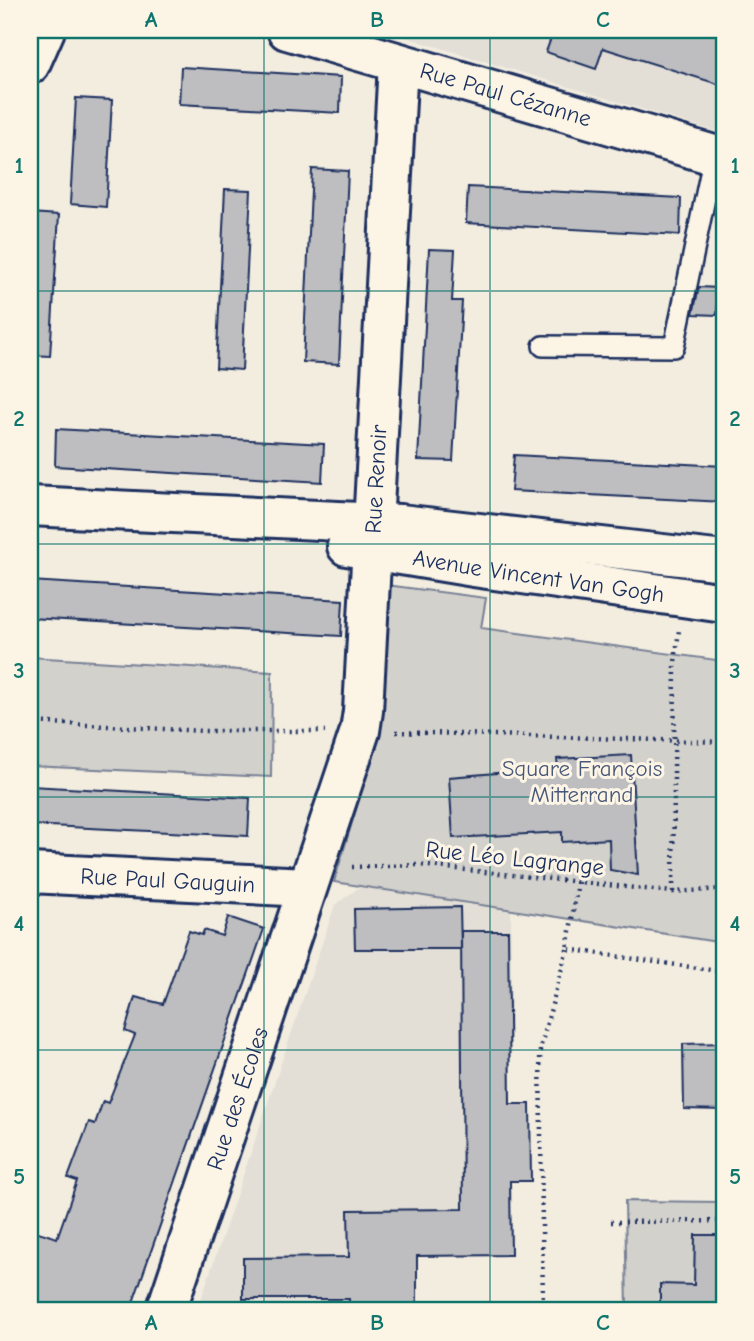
<svg xmlns="http://www.w3.org/2000/svg" width="754" height="1341" font-family="'Comic Neue',sans-serif">
  <style>
    .built { fill: #e3dfd6 }
    .green { fill: #d3d1cc; stroke: #778095; stroke-width: 2 }
    .building { fill: #bebec0; stroke: #1b2f5e; stroke-width: 2 }
    .lines { fill: none; stroke-linecap: round; stroke-linejoin: round }
    .lane-casing { stroke: #1b2f5e; stroke-width: 24 }
    .street-casing { stroke: #1b2f5e; stroke-width: 44 }
    .path { stroke: #1b2f5e; stroke-width: 4.5; stroke-dasharray: 2 5; stroke-linecap: butt }
    .lane { stroke: #fcf5e5; stroke-width: 19 }
    .street { stroke: #fcf5e5; stroke-width: 38 }
    .grid { fill: none; stroke: #0f766e; stroke-width: 2; stroke-opacity: 0.55 }
    .labels { text-anchor: middle; stroke-width: 6; stroke-linejoin: round; paint-order: stroke }
    .street-label { font-size: 23px; fill: #1b2f5e; stroke: #fcf5e5 }
    .park-label { font-size: 23px; fill: #49587a; stroke: #fcf5e5 }
    .neatline { fill: none; stroke: #0f766e; stroke-width: 2.5 }
    .grid-label { font-size: 23px; text-anchor: middle; font-weight: bold; fill: #0f766e }
  </style>
  <rect width="100%" height="100%" fill="#f3ede0"/>
  <filter id="ink" filterUnits="userSpaceOnUse"><feTurbulence type="fractalNoise" baseFrequency=".0143" numOctaves="2"/><feDisplacementMap in="SourceGraphic" scale="14" xChannelSelector="R" yChannelSelector="G"/><feConvolveMatrix kernelMatrix="1 2 1 2 8 2 1 2 1" color-interpolation-filters="sRGB"/></filter>
  <g filter="url(#ink)">
    <g class="built">
      <polygon points="385,30 724,30 724,134 385,31"/>
      <polygon points="361,886 511,910 511,1255 397,1257 397,1311 197,1311 335,905"/>
    </g>
    <g class="green">
      <polygon points="386,585 486,598 481,628 724,661 724,943 334,882 375,747"/>
      <polygon points="30,657 272,672 271,777 30,766"/>
      <polygon points="625,1201 724,1202 724,1311 627,1311"/>
    </g>
    <g class="building">
      <polygon points="554,30 724,30 724,86 603,48 596,69 546,52"/>
      <polygon points="181,67 341,77 340,113 179,104"/>
      <polygon points="76,98 112,100 106,207 70,204"/>
      <polygon points="312,169 348,171 339,364 303,362"/>
      <polygon points="468,187 681,198 680,235 466,223"/>
      <polygon points="225,189 251,190 242,370 216,368"/>
      <polygon points="30,213 59,215 50,356 30,355"/>
      <polygon points="429,249 455,250 452,301 462,301 453,461 418,460"/>
      <polygon points="699,287 719,288 717,315 693,314"/>
      <polygon points="56,429 324,444 322,482 55,466"/>
      <polygon points="514,455 724,466 724,502 511,491"/>
      <polygon points="30,581 343,600 341,636 30,618"/>
      <polygon points="631,755 638,875 610,870 609,839 562,842 562,832 453,838 449,777 558,768 557,759"/>
      <polygon points="30,786 250,798 248,836 30,825"/>
      <polygon points="460,907 461,949 355,949 354,909"/>
      <polygon points="228,917 264,929 130,1311 30,1311 30,1250 35,1231 57,1238 77,1181 68,1178 89,1122 95,1124 103,1101 108,1103 135,1035 125,1031 135,997 163,1004 189,931 202,935 204,930 222,936"/>
      <polygon points="461,931 508,931 510,1104 530,1104 531,1181 510,1181 511,1255 417,1256 417,1311 349,1311 349,1299 243,1299 243,1258 349,1257 348,1210 463,1209"/>
      <polygon points="724,1043 724,1110 684,1109 683,1044"/>
      <polygon points="695,1235 724,1235 724,1311 660,1311 660,1284 694,1285"/>
    </g>
    <g class="lines">
      <defs>
        <polyline id="lane" points="543,346 674,347 714,155"/>
        <g id="street">
          <path id="s1" d="M 287,30 L 724,158"/>
          <polyline points="30,64 45,30"/>
          <polyline points="30,506 400,524 724,561"/>
          <path id="s2" d="M 347,546 L 474,567 L 724,603"/>
          <path id="s3" d="M 30,873 L 307,887"/>
          <path id="s4" d="M 166,1311 L 360,731 L 363,711 L 398,63"/>
        </g>
      </defs>
      <use href="#lane" class="lane-casing"/>
      <use href="#street" class="street-casing"/>
      <g class="path">
        <polyline points="30,722 203,731 325,731"/>
        <polyline points="396,732 724,742"/>
        <polyline points="352,867 419,865 673,892 724,889"/>
        <polyline points="578,882 567,949 724,972"/>
        <polyline points="673,892 675,662 679,630"/>
        <polyline points="611,1222 724,1221"/>
        <polyline points="543,1311 540,1049 567,949"/>
      </g>
      <use href="#lane" class="lane"/>
      <use href="#street" class="street"/>
    </g>
  </g>
  <path class="grid" d="M 264,30 L 264,1311M 490,30 L 490,1311M 30,291 L 724,291M 30,544 L 724,544M 30,797 L 724,797M 30,1050 L 724,1050"/>
  <g class="labels">
    <g class="street-label">
      <text dy="8" stroke="none"><textPath href="#s1" startOffset="228">Rue Paul Cézanne</textPath></text>
      <text dy="8" stroke="none"><textPath href="#s4" startOffset="864">Rue Renoir</textPath></text>
      <text dy="8" stroke="none"><textPath href="#s2" startOffset="194">Avenue Vincent Van Gogh</textPath></text>
      <text transform="translate(515 858) rotate(6)" y="8">Rue Léo Lagrange</text>
      <text dy="8" stroke="none"><textPath href="#s3" startOffset="138">Rue Paul Gauguin</textPath></text>
      <text dy="8" stroke="none"><textPath href="#s4" startOffset="224">Rue des Écoles</textPath></text>
    </g>
    <g class="park-label">
      <text x="582" y="776">Square François<tspan x="582" dy="26">Mitterrand</tspan></text>
    </g>
  </g>
  <rect width="754" height="1341" fill="none" stroke="#fcf5e5" stroke-width="77"/>
  <rect x="38" y="38" width="678" height="1264" class="neatline"/>
  <g class="grid-label">
    <text x="151" y="27">A</text>
    <text x="377" y="27">B</text>
    <text x="603" y="27">C</text>
    <text x="19" y="173">1</text>
    <text x="735" y="173">1</text>
    <text x="19" y="426">2</text>
    <text x="735" y="426">2</text>
    <text x="19" y="678">3</text>
    <text x="735" y="678">3</text>
    <text x="19" y="931">4</text>
    <text x="735" y="931">4</text>
    <text x="19" y="1184">5</text>
    <text x="735" y="1184">5</text>
    <text x="151" y="1330">A</text>
    <text x="377" y="1330">B</text>
    <text x="603" y="1330">C</text>
  </g>
</svg>
